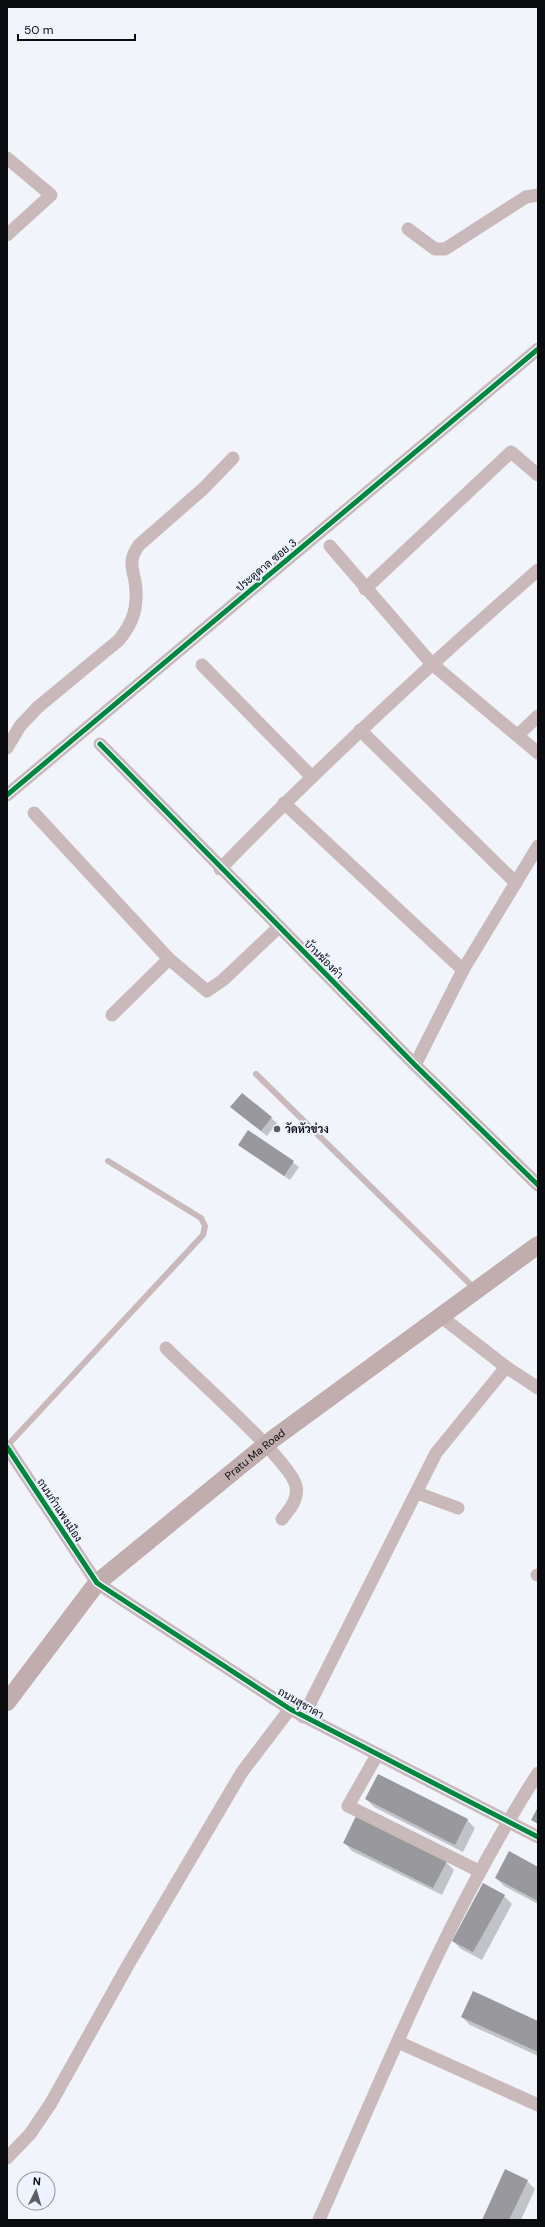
<svg xmlns="http://www.w3.org/2000/svg" width="545" height="2227" font-family="'DM Sans',Sarabun,sans-serif">
  <style>
    .shadow { fill: #0003 }
    .building { fill: #98989d }
    .lines { fill: none; stroke-linecap: round; stroke-linejoin: round }
    .lane { stroke: #cab9ba; stroke-width: 6 }
    .street { stroke: #cab9ba; stroke-width: 13 }
    .secondary { stroke: #c1adae; stroke-width: 18 }
    .cycleway-casing { stroke: #edf3ff; stroke-width: 8 }
    .cycleway { stroke: #00873e; stroke-width: 5 }
    .poi-dot { fill: #5b5d62; stroke: #edf3ff; stroke-width: 1.5 }
    .labels { text-anchor: middle; stroke-width: 4; stroke-linejoin: round; paint-order: stroke }
    .street-label { font-size: 11px; fill: #0a0b0f; stroke: #edf3ff }
    .poi-label { font-size: 11px; font-weight: bold; fill: #0a0b0f; stroke: #edf3ff; text-anchor: start }
  </style>
  <rect width="100%" height="100%" fill="#f1f4fb"/>
  <g class="shadow">
    <polygon points="242,1094 277,1123 267,1136 237,1112"/>
    <polygon points="248,1131 299,1167 290,1180 239,1145"/>
    <polygon points="366,1799 467,1820 475,1828 463,1852 374,1807"/>
    <polygon points="344,1842 446,1862 454,1870 442,1895 352,1851"/>
    <polygon points="538,1868 538,1904 504,1886 496,1878"/>
    <polygon points="504,1896 512,1904 482,1960 461,1949 453,1941"/>
    <polygon points="462,2017 538,2022 538,2056 470,2025"/>
    <polygon points="527,2181 535,2189 521,2220 483,2220"/>
  </g>
  <g class="building">
    <polygon points="242,1093 272,1117 261,1131 230,1107"/>
    <polygon points="248,1130 294,1161 284,1176 238,1145"/>
    <polygon points="378,1774 468,1819 455,1845 365,1799"/>
    <polygon points="538,1807 538,1824 531,1820"/>
    <polygon points="356,1816 447,1861 433,1888 343,1843"/>
    <polygon points="509,1851 538,1867 538,1901 495,1878"/>
    <polygon points="483,1883 505,1895 473,1952 452,1941"/>
    <polygon points="473,1991 538,2021 538,2052 461,2017"/>
    <polygon points="505,2169 528,2180 509,2220 482,2220"/>
  </g>
  <g class="lines">
    <g class="lane">
      <polyline points="256,1074 475,1289"/>
      <polyline points="7,1446 203,1235 205,1226 201,1218 108,1161"/>
    </g>
    <g class="street">
      <polyline points="7,158 51,195 7,235"/>
      <polyline points="408,229 435,249 445,249 526,197 538,195"/>
      <polyline points="330,546 431,663 538,753"/>
      <polyline points="365,589 511,452 538,475"/>
      <polyline points="202,665 312,777"/>
      <polyline points="360,730 516,883"/>
      <polyline points="518,735 538,716"/>
      <polyline points="100,744 415,1065 538,1185"/>
      <path d="M 7,748 L 20,726 L 38,707 L 119,640 C 131,625 137,612 136,592 C 136,572 125,564 139,545 L 203,489 L 233,458"/>
      <polyline points="7,795 538,349"/>
      <polyline points="284,803 463,970"/>
      <polyline points="34,813 169,959 207,991 223,980 279,927"/>
      <path d="M 220,869 C 322,764 428,666 538,570"/>
      <polyline points="112,1015 169,959"/>
      <polyline points="415,1065 463,970 538,846"/>
      <polyline points="439,1315 506,1367 538,1388"/>
      <path d="M 166,1348 C 190,1373 290,1460 296,1486 C 299,1499 289,1510 282,1519"/>
      <polyline points="7,1447 97,1583 290,1709 538,1837"/>
      <polyline points="417,1493 458,1508"/>
      <polyline points="537,1575 538,1575"/>
      <polyline points="303,1717 436,1453 506,1367"/>
      <polyline points="377,1755 348,1806 479,1871"/>
      <polyline points="398,2042 538,2105"/>
      <polyline points="7,2158 30,2134 51,2103 128,1965 242,1772 290,1709"/>
      <path d="M 319,2220 C 386,2069 448,1913 538,1773"/>
    </g>
    <path class="secondary" id="s1" d="M 7,1702 L 97,1583 L 273,1439 L 538,1245"/>
    <defs>
      <g id="cycleway">
        <polyline points="100,744 415,1065 538,1185"/>
        <polyline points="7,795 538,349"/>
        <polyline points="7,1447 97,1583 290,1709 538,1837"/>
      </g>
    </defs>
    <use href="#cycleway" class="cycleway-casing"/>
    <use href="#cycleway" class="cycleway"/>
  </g>
  <circle class="poi-dot" cx="277" cy="1129" r="4"/>
  <g class="labels">
    <g class="street-label">
      <text transform="translate(266 565) rotate(-40)" y="4">ประตูดาล ซอย 3</text>
      <text transform="translate(324 959) rotate(45)" y="4">บ้านฆ้องคำ</text>
      <text dy="4" stroke="none"><textPath href="#s1" startOffset="353">Pratu Ma Road</textPath></text>
      <text transform="translate(60 1510) rotate(57)" y="4">ถนนกำแพงเมือง</text>
      <text transform="translate(301 1703) rotate(30)" y="4">ถนนสุชาดา</text>
    </g>
    <g class="poi-label">
      <text x="285" y="1133">วัดหัวข่วง</text>
    </g>
  </g>
  <rect width="545" height="2227" fill="none" stroke="#0a0b0f" stroke-width="16"/>
  <g transform="translate(36 2191) rotate(5)"><circle r="19" fill="#edf3ff" stroke="#92969f"/>
  <path d="M0-3L7 15L0 10L-7 15Z" fill="#5b5d62"/>
  <text y="-6" font-size="11" font-weight="bold" text-anchor="middle" fill="#0a0b0f">N</text>
  </g>
  <path d="M18 34v6h117v-6" fill="none" stroke="#0a0b0f" stroke-width="2"/>
  <text x="24" y="34" font-size="12" fill="#0a0b0f" stroke="#edf3ff" stroke-width="3" paint-order="stroke">50 m</text>
</svg>
